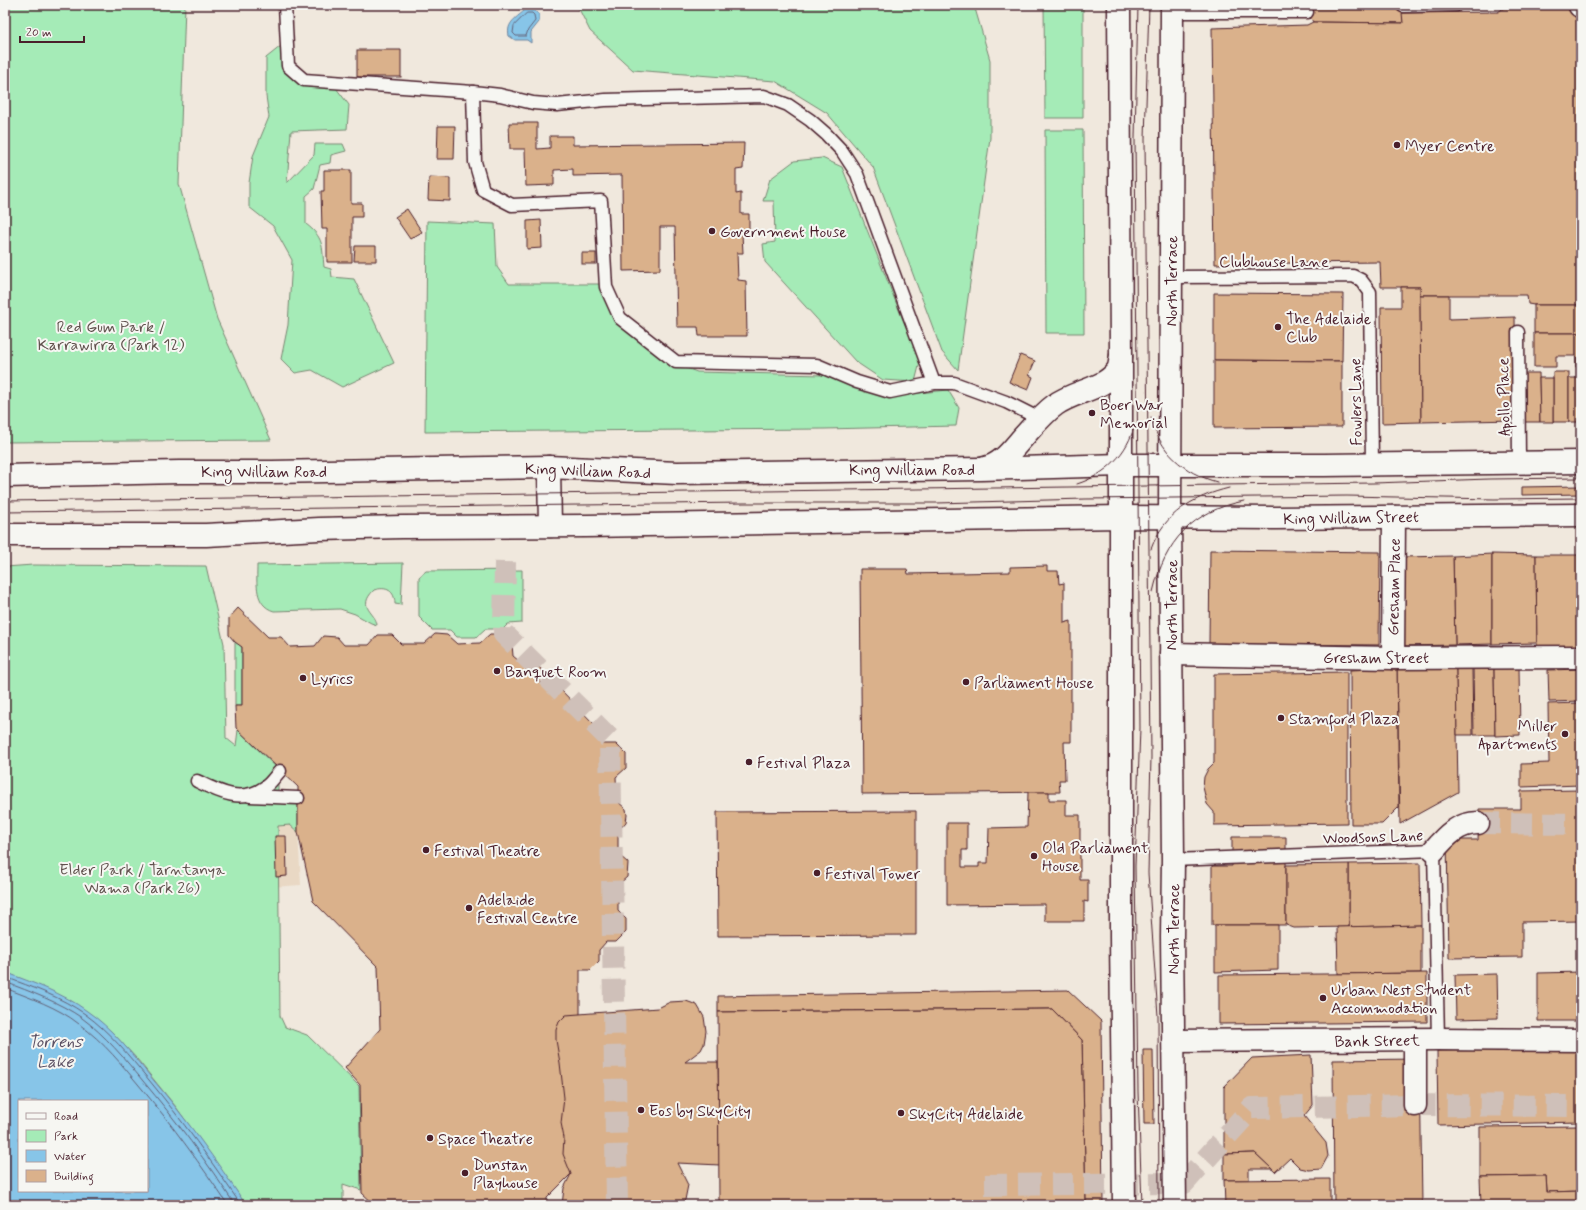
<svg xmlns="http://www.w3.org/2000/svg" width="1586" height="1210" font-family="Mynerve,sans-serif">
  <style>
    .built { fill: #e9d8c4 }
    .green { fill: #a5ebb7; stroke: #788571 }
    .water { fill: #87c5e8; stroke: #6f839c; fill-rule: evenodd }
    .lines { fill: none; stroke-linecap: round; stroke-linejoin: round }
    .shore { stroke: #626177; stroke-width: 1 }
    .building { fill: #dab18b; stroke: #4a1f2b }
    .street-tunnel { stroke: #cfc0b9; stroke-width: 22; stroke-dasharray: 22 11; stroke-linecap: butt }
    .lane-casing { stroke: #4a1f2b; stroke-width: 15 }
    .street-casing { stroke: #4a1f2b; stroke-width: 25 }
    .secondary-casing { stroke: #4a1f2b; stroke-width: 25 }
    .lane { stroke: #f6f6f2; stroke-width: 12 }
    .street { stroke: #f6f6f2; stroke-width: 22 }
    .secondary { stroke: #f6f6f2; stroke-width: 22 }
    .tram { stroke: #4a1f2b; stroke-width: 1 }
    .poi-dot { fill: #4a1f2b; stroke: #f6f6f2; stroke-width: 1.5 }
    .labels { text-anchor: middle; stroke-width: 4; stroke-linejoin: round; paint-order: stroke }
    .poi-label { font-size: 16px; fill: #4a1f2b; stroke: #f6f6f2; text-anchor: start }
    .street-label { font-size: 16px; fill: #4a1f2b; stroke: #f6f6f2 }
    .park-label { font-size: 16px; fill: #61524e; stroke: #f6f6f2 }
    .water-label { font-size: 17px; font-style: italic; fill: #5c5164; stroke: #f6f6f2 }
  </style>
  <rect width="100%" height="100%" fill="#f0e8dd"/>
  <filter id="ink" filterUnits="userSpaceOnUse"><feTurbulence type="fractalNoise" baseFrequency=".025" numOctaves="2"/><feDisplacementMap in="SourceGraphic" scale="8" xChannelSelector="R" yChannelSelector="G"/><feConvolveMatrix kernelMatrix="1 2 1 2 8 2 1 2 1" color-interpolation-filters="sRGB"/></filter>
  <g filter="url(#ink)">
    <polygon class="built" points="290,825 298,832 301,885 258,888 249,826"/>
    <g class="green">
      <polygon points="5,5 185,5 179,184 217,319 271,440 5,442"/>
      <polygon points="577,5 974,5 990,60 990,138 958,370 942,352 873,167 827,113 775,81 633,70 590,31"/>
      <polygon points="1044,5 1083,5 1083,118 1045,118"/>
      <path d="M 286,42 L 292,73 L 308,87 L 336,88 L 349,105 L 347,129 L 291,131 L 287,183 L 314,155 L 315,144 L 343,144 L 346,151 L 331,155 L 330,163 L 320,165 L 314,189 L 306,196 L 306,224 C 324,238 322,245 324,267 L 331,269 L 332,277 L 354,279 L 394,363 L 342,387 L 312,370 L 295,373 L 281,359 L 288,325 L 292,260 L 273,226 L 249,207 L 249,183 L 253,156 L 269,117 L 266,96 L 266,58 Z"/>
      <polygon points="1045,130 1083,130 1084,333 1046,333"/>
      <polygon points="822,158 842,167 903,320 921,358 915,382 883,380 856,362 765,262 763,244 775,242 774,201 763,201 770,179 794,161"/>
      <polygon points="427,221 495,224 497,267 509,284 608,284 626,317 672,363 697,372 823,375 909,394 948,390 959,408 956,426 824,429 425,432"/>
      <path d="M 403,563 L 401,605 L 395,604 C 395,591 387,586 374,590 C 356,608 376,612 377,625 L 371,623 L 355,614 L 340,609 L 274,611 C 254,605 257,583 257,565 Z"/>
      <polygon points="33,565 206,566 224,644 226,738 236,746 238,730 280,771 272,780 278,784 278,798 298,798 298,832 290,825 278,826 280,1016 285,1027 307,1035 359,1086 361,1190 343,1184 343,1205 246,1205 176,1107 137,1059 111,1031 40,987 5,972 5,567"/>
      <polygon points="522,570 522,623 508,624 503,629 485,629 476,637 457,637 450,630 432,630 419,617 419,577 426,571"/>
      <polygon points="235,642 242,647 242,706 235,706"/>
    </g>
    <g class="water">
      <path d="M 526,9 L 533,10 L 539,14 L 539,22 L 531,32 L 531,43 L 527,40 L 515,40 L 509,36 C 506,22 517,18 526,9 Z"/>
      <path d="M 5,972 C 33,983 63,993 87,1011 C 112,1028 131,1053 150,1076 C 185,1117 216,1160 246,1205 L 5,1205 ZM 19,1101 L 147,1101 L 147,1191 L 19,1191 Z"/>
    </g>
    <g class="lines">
      <g class="shore">
        <polygon points="527,13 532,13 534,15 535,21 528,30 526,36 516,36 513,33 514,26"/>
        <path d="M 5,977 C 32,987 61,997 85,1014 C 110,1032 129,1056 149,1080 C 182,1120 212,1162 241,1205"/>
        <path d="M 5,982 C 31,992 59,1002 82,1018 C 105,1035 125,1059 143,1081 C 176,1120 207,1162 235,1205"/>
        <path d="M 5,988 C 30,998 58,1007 79,1024 C 104,1042 123,1066 143,1090 C 173,1126 201,1165 228,1205"/>
      </g>
    </g>
    <g class="building">
      <polygon points="1299,5 1403,5 1403,23 1313,22 1307,12"/>
      <polygon points="1508,5 1579,5 1581,7 1581,305 1534,305 1528,304 1527,295 1420,295 1420,287 1381,287 1380,262 1215,264 1212,28 1307,25 1313,22 1403,23 1402,13 1498,12"/>
      <rect x="357" y="50" width="44" height="27"/>
      <polygon points="509,123 537,123 537,149 550,148 550,136 573,136 573,145 744,143 743,169 736,170 736,194 741,193 741,214 749,214 749,234 742,234 743,253 737,253 738,280 746,281 747,336 699,336 698,327 677,327 675,227 660,227 660,270 623,271 622,175 573,176 573,169 554,170 554,185 526,186 525,149 510,149"/>
      <polygon points="438,126 455,126 454,159 437,159"/>
      <polygon points="324,170 351,170 351,203 362,203 362,217 352,217 352,262 327,262 327,229 322,229 321,191 324,191"/>
      <polygon points="429,177 450,178 450,201 428,200"/>
      <polygon points="407,209 422,232 410,239 395,217"/>
      <polygon points="541,220 542,248 527,249 527,221"/>
      <polygon points="355,246 376,246 376,261 354,261"/>
      <rect x="582" y="253" width="14" height="11"/>
      <polygon points="1401,287 1420,287 1421,422 1382,423 1381,307 1401,307"/>
      <polygon points="1214,293 1343,294 1342,361 1214,360"/>
      <polygon points="1420,295 1449,295 1449,319 1515,317 1516,420 1421,422"/>
      <rect x="1534" y="305" width="47" height="28"/>
      <polygon points="1534,333 1581,333 1581,367 1576,367 1576,356 1556,356 1556,367 1534,367"/>
      <polygon points="1020,355 1035,361 1029,375 1033,377 1028,390 1009,382"/>
      <polygon points="1214,360 1342,361 1342,427 1214,428"/>
      <rect x="1553" y="372" width="16" height="50"/>
      <polygon points="1522,373 1539,373 1540,422 1522,422"/>
      <polygon points="1539,378 1553,378 1553,422 1540,422"/>
      <rect x="1569" y="378" width="12" height="44"/>
      <polygon points="1581,486 1581,494 1522,495 1522,487"/>
      <polygon points="1210,550 1380,552 1379,645 1209,644"/>
      <polygon points="1492,554 1492,644 1455,645 1453,556"/>
      <polygon points="1492,554 1536,555 1537,643 1492,644"/>
      <polygon points="1536,555 1581,555 1581,647 1537,647"/>
      <polygon points="1453,556 1455,645 1402,646 1401,557"/>
      <polygon points="1047,566 1047,571 1058,571 1059,584 1064,583 1064,623 1071,621 1071,742 1064,742 1065,780 1059,780 1060,792 862,794 860,569 907,569 908,574 1010,572 1010,567"/>
      <polygon points="238,608 268,637 281,637 290,647 315,646 323,636 337,637 344,645 369,645 378,635 392,635 401,644 424,644 435,634 447,635 457,644 480,643 490,634 504,634 512,644 513,656 519,661 532,661 541,669 540,683 546,688 559,688 596,726 596,738 602,744 616,744 626,754 626,768 616,777 617,801 626,809 627,815 626,822 618,831 618,854 628,863 627,877 618,885 618,911 626,919 626,932 616,942 606,942 599,950 599,961 590,970 580,970 580,1165 547,1198 547,1205 375,1205 362,1193 360,1085 345,1068 380,1029 378,967 313,901 298,832 298,787 236,728 235,706 242,706 242,647 235,642 229,635 229,618"/>
      <polygon points="1456,667 1458,792 1400,824 1397,668"/>
      <polygon points="1397,668 1399,807 1382,824 1351,824 1350,670"/>
      <polygon points="1456,668 1472,668 1473,735 1457,735"/>
      <polygon points="1473,668 1494,668 1495,735 1474,735"/>
      <polygon points="1494,668 1519,668 1520,735 1495,736"/>
      <polygon points="1581,669 1581,701 1549,702 1548,670"/>
      <polygon points="1347,672 1347,823 1214,825 1214,812 1207,804 1203,787 1204,777 1208,769 1214,763 1214,674"/>
      <polygon points="1581,703 1581,785 1521,787 1521,764 1549,763 1548,704"/>
      <polygon points="1581,790 1581,921 1522,922 1522,957 1449,958 1447,840 1478,840 1479,809 1521,809 1521,791"/>
      <polygon points="1028,792 1049,792 1049,800 1066,800 1066,815 1080,815 1080,880 1088,880 1088,902 1084,901 1084,921 1045,921 1045,904 947,905 947,823 967,823 967,850 962,850 962,867 979,867 979,863 988,863 989,828 1027,827"/>
      <polygon points="916,811 916,935 718,936 717,812"/>
      <polygon points="275,836 286,836 287,876 276,877"/>
      <polygon points="1232,837 1286,837 1286,925 1212,925 1212,866 1232,866"/>
      <polygon points="1420,863 1421,925 1349,927 1349,864"/>
      <polygon points="1349,864 1349,927 1294,928 1286,925 1286,865"/>
      <polygon points="1215,925 1278,925 1278,970 1215,972"/>
      <polygon points="1421,925 1421,973 1338,974 1337,927"/>
      <polygon points="1581,972 1581,1021 1538,1021 1538,973"/>
      <polygon points="1427,973 1427,1022 1219,1024 1219,975"/>
      <polygon points="1497,974 1498,1018 1456,1019 1455,975"/>
      <polygon points="1068,990 1101,1021 1103,1205 1086,1205 1082,1040 1052,1009 718,1012 718,996"/>
      <polygon points="686,1001 697,1005 704,1017 706,1031 704,1044 701,1050 685,1062 718,1062 720,1165 677,1163 688,1185 685,1200 680,1205 562,1205 564,1188 571,1174 563,1154 564,1138 561,1123 564,1098 560,1063 556,1040 556,1030 559,1022 566,1015 658,1008 670,1002"/>
      <polygon points="1052,1009 1082,1040 1086,1205 719,1205 718,1012"/>
      <polygon points="1581,1049 1581,1122 1438,1125 1437,1051"/>
      <polygon points="1143,1050 1153,1050 1154,1124 1144,1124"/>
      <polygon points="1311,1055 1313,1105 1304,1116 1326,1143 1328,1156 1321,1169 1309,1170 1300,1168 1290,1158 1275,1172 1255,1153 1224,1154 1224,1087 1252,1058"/>
      <polygon points="1420,1059 1422,1205 1334,1205 1333,1060"/>
      <polygon points="1581,1126 1581,1191 1547,1192 1546,1176 1480,1177 1480,1127"/>
      <polygon points="1255,1153 1272,1169 1249,1169 1249,1180 1224,1180 1224,1154"/>
      <polygon points="1546,1176 1547,1192 1581,1191 1581,1205 1481,1205 1480,1177"/>
      <polygon points="1330,1179 1330,1205 1225,1205 1224,1180"/>
    </g>
    <g class="lines">
      <g class="street-tunnel">
        <polyline points="505,562 504,634 610,739 617,1205"/>
        <polyline points="1478,823 1581,824"/>
        <polyline points="985,1185 1184,1183 1252,1108 1415,1105 1581,1106"/>
      </g>
      <defs>
        <g id="lane">
          <polyline points="285,5 288,66 304,80 473,92 475,162 483,190 512,205 601,201 606,287 620,318 676,362 817,365 857,382 890,392 934,383 954,383 1006,402 1040,419"/>
          <polyline points="1403,6 1456,5"/>
          <polyline points="1172,12 1307,12"/>
          <polyline points="473,92 500,95 533,103 557,105 605,100 764,96 788,105 810,120 826,134 842,151 857,174 934,383"/>
          <polyline points="1171,277 1353,276 1361,280 1370,292 1372,464"/>
          <polyline points="1518,332 1519,462"/>
          <path d="M 197,781 C 219,792 242,804 265,787 C 271,783 275,776 280,771"/>
          <polyline points="250,796 298,798"/>
          <polyline points="1173,860 1434,850 1438,1039"/>
        </g>
        <g id="street">
          <polyline points="1580,6 1581,6"/>
          <polyline points="1171,654 1393,658 1581,657"/>
          <polyline points="1393,658 1394,517"/>
          <path d="M 1434,850 C 1446,836 1458,823 1478,823"/>
          <polyline points="1415,1039 1415,1105"/>
          <polyline points="1174,1041 1438,1039 1581,1040"/>
        </g>
        <g id="secondary">
          <polyline points="1119,5 1121,355 1121,937 1124,1205"/>
          <polyline points="1172,5 1170,517 1173,860 1172,937 1175,1205"/>
          <polyline points="549,467 550,526"/>
          <path d="M 985,468 C 1003,464 1013,448 1025,435 C 1034,425 1044,413 1055,405 C 1073,391 1103,390 1117,371 C 1120,367 1120,361 1121,356"/>
          <polyline points="5,476 179,472 272,472 549,467 677,473 981,469 1121,465 1324,465 1581,462"/>
          <polyline points="5,535 206,535 319,529 402,527 586,526 1121,517 1276,518 1581,515"/>
        </g>
      </defs>
      <use href="#lane" class="lane-casing"/>
      <use href="#street" class="street-casing"/>
      <use href="#secondary" class="secondary-casing"/>
      <use href="#lane" class="lane"/>
      <use href="#street" class="street"/>
      <use href="#secondary" class="secondary"/>
      <g class="tram">
        <polyline points="1138,5 1135,138 1140,728 1135,866 1138,1092 1142,1205"/>
        <polyline points="1149,5 1145,139 1151,757 1148,873 1158,1016 1159,1205"/>
        <path d="M 1151,417 C 1159,451 1183,473 1217,482"/>
        <path d="M 1077,484 C 1106,475 1128,453 1135,424"/>
        <polyline points="5,501 1374,483 1489,479 1581,478"/>
        <polyline points="5,512 744,503 937,503 1085,499 1347,496 1494,499 1581,498"/>
        <path d="M 1151,549 C 1164,513 1193,497 1229,488"/>
        <path d="M 1153,592 C 1165,541 1192,511 1244,501"/>
      </g>
    </g>
  </g>
  <g class="poi-dot">
    <circle cx="1397" cy="145" r="4"/>
    <circle cx="712" cy="231" r="4"/>
    <circle cx="1278" cy="327" r="4"/>
    <circle cx="1092" cy="413" r="4"/>
    <circle cx="497" cy="671" r="4"/>
    <circle cx="303" cy="678" r="4"/>
    <circle cx="966" cy="682" r="4"/>
    <circle cx="1281" cy="718" r="4"/>
    <circle cx="1565" cy="734" r="4"/>
    <circle cx="749" cy="762" r="4"/>
    <circle cx="426" cy="850" r="4"/>
    <circle cx="1034" cy="856" r="4"/>
    <circle cx="817" cy="873" r="4"/>
    <circle cx="469" cy="908" r="4"/>
    <circle cx="1323" cy="998" r="4"/>
    <circle cx="641" cy="1110" r="4"/>
    <circle cx="901" cy="1113" r="4"/>
    <circle cx="430" cy="1138" r="4"/>
    <circle cx="465" cy="1173" r="4"/>
  </g>
  <g class="labels">
    <g class="poi-label">
      <text x="1405" y="151">Myer Centre</text>
      <text x="720" y="237">Government House</text>
      <text x="1286" y="324">The Adelaide<tspan x="1286" dy="18">Club</tspan></text>
      <text x="1100" y="410">Boer War<tspan x="1100" dy="18">Memorial</tspan></text>
      <text x="505" y="677">Banquet Room</text>
      <text x="311" y="684">Lyrics</text>
      <text x="974" y="688">Parliament House</text>
      <text x="1289" y="724">Stamford Plaza</text>
      <text x="1557" y="731" text-anchor="end">Miller<tspan x="1557" dy="18">Apartments</tspan></text>
      <text x="757" y="768">Festival Plaza</text>
      <text x="1042" y="853">Old Parliament<tspan x="1042" dy="18">House</tspan></text>
      <text x="434" y="856">Festival Theatre</text>
      <text x="825" y="879">Festival Tower</text>
      <text x="477" y="905">Adelaide<tspan x="477" dy="18">Festival Centre</tspan></text>
      <text x="1331" y="995">Urban Nest Student<tspan x="1331" dy="18">Accommodation</tspan></text>
      <text x="649" y="1116">Eos by SkyCity</text>
      <text x="909" y="1119">SkyCity Adelaide</text>
      <text x="438" y="1144">Space Theatre</text>
      <text x="473" y="1170">Dunstan<tspan x="473" dy="18">Playhouse</tspan></text>
    </g>
    <g class="street-label">
      <text x="1274" y="267">Clubhouse Lane</text>
      <text transform="translate(1171 281) rotate(-90)" y="6">North Terrace</text>
      <text transform="translate(1503 397) rotate(-91)" y="6">Apollo Place</text>
      <text transform="translate(1355 402) rotate(-91)" y="6">Fowlers Lane</text>
      <text x="912" y="475">King William Road</text>
      <text transform="translate(588 470) rotate(2)" y="6">King William Road</text>
      <text x="264" y="477">King William Road</text>
      <text transform="translate(1351 517) rotate(-1)" y="6">King William Street</text>
      <text transform="translate(1393 587) rotate(-89)" y="6">Gresham Place</text>
      <text transform="translate(1171 605) rotate(-90)" y="6">North Terrace</text>
      <text x="1376" y="663">Gresham Street</text>
      <text transform="translate(1373 836) rotate(-2)" y="6">Woodsons Lane</text>
      <text transform="translate(1173 929) rotate(-90)" y="6">North Terrace</text>
      <text transform="translate(1377 1040) rotate(-1)" y="6">Bank Street</text>
    </g>
    <g class="park-label">
      <text x="111" y="332">Red Gum Park /<tspan x="111" dy="18">Karrawirra (Park 12)</tspan></text>
      <text x="142" y="875">Elder Park / Tarntanya<tspan x="142" dy="18">Wama (Park 26)</tspan></text>
    </g>
    <g class="water-label">
      <text x="55" y="1047">Torrens<tspan x="55" dy="20">Lake</tspan></text>
    </g>
  </g>
  <rect width="1586" height="1210" fill="none" stroke="#f6f6f2" stroke-width="20"/>
  <rect x="10" y="10" width="1566" height="1190" fill="none" stroke="#4a1f2b" stroke-width="1.5" filter="url(#ink)"/>
  <rect x="18" y="1100" width="130" height="92" fill="#f6f6f2" stroke="#b1a0a2"/>
  <rect x="26" y="1113" width="20" height="6" fill="#f6f6f2" stroke="#b1a0a2"/>
  <text x="54" y="1120" font-size="12" fill="#4a1f2b">Road</text>
  <rect x="26" y="1130" width="20" height="12" fill="#a5ebb7" stroke="#b1a0a2"/>
  <text x="54" y="1140" font-size="12" fill="#4a1f2b">Park</text>
  <rect x="26" y="1150" width="20" height="12" fill="#87c5e8" stroke="#b1a0a2"/>
  <text x="54" y="1160" font-size="12" fill="#4a1f2b">Water</text>
  <rect x="26" y="1170" width="20" height="12" fill="#dab18b" stroke="#b1a0a2"/>
  <text x="54" y="1180" font-size="12" fill="#4a1f2b">Building</text>
  <path d="M20 36v6h64v-6" fill="none" stroke="#4a1f2b" stroke-width="2"/>
  <text x="26" y="36" font-size="12" fill="#4a1f2b" stroke="#f6f6f2" stroke-width="3" paint-order="stroke">20 m</text>
</svg>
